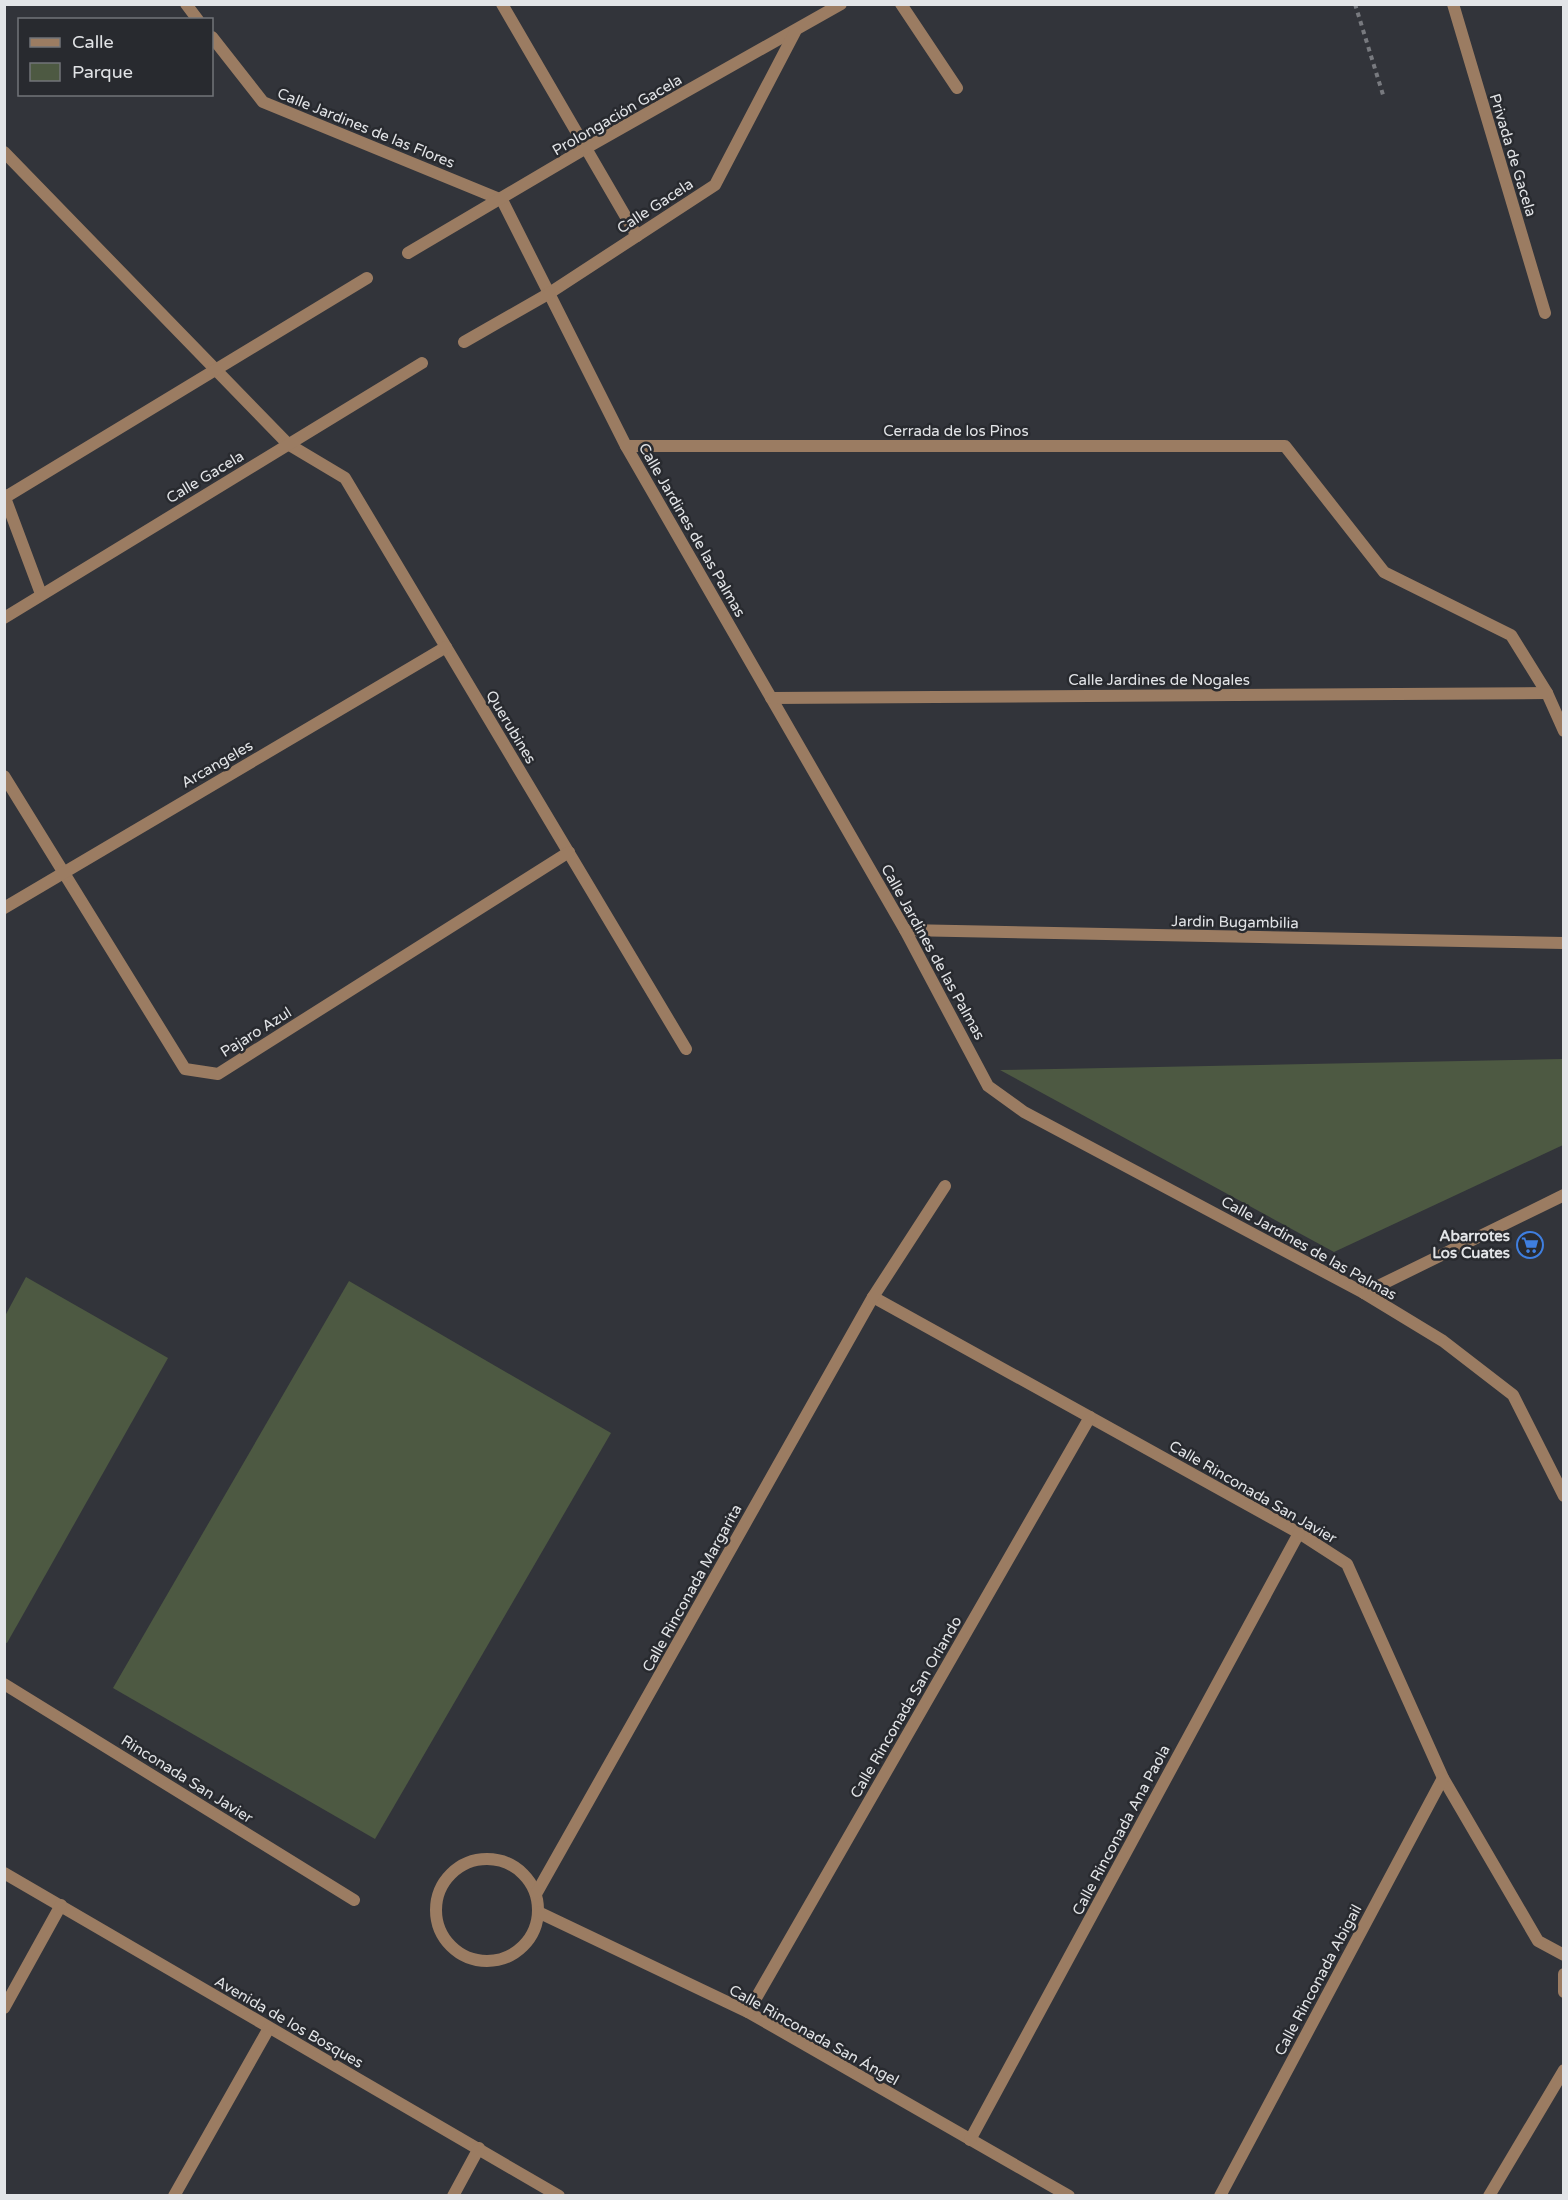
<svg xmlns="http://www.w3.org/2000/svg" width="1568" height="2200" font-family="'Varela Round',sans-serif">
  <style>
    .green { fill: #4d5942 }
    .lines { fill: none; stroke-linecap: round; stroke-linejoin: round }
    .path { stroke: #787a7f; stroke-width: 4; stroke-dasharray: 4.5 4.5; stroke-linecap: butt }
    .service { stroke: #9b7c62; stroke-width: 12 }
    .minor { stroke: #9b7c62; stroke-width: 12 }
    .labels { text-anchor: middle; stroke-width: 5; stroke-linejoin: round; paint-order: stroke }
    .street-label { font-size: 15px; fill: #e2e4e7; stroke: #282a2f }
    .poi-label { font-size: 15px; font-weight: bold; fill: #e2e4e7; stroke: #282a2f; text-anchor: end }
  </style>
  <rect width="100%" height="100%" fill="#32343a"/>
  <g class="green">
    <polygon points="1563,1059 1563,1145 1334,1252 1000,1070"/>
    <polygon points="26,1277 168,1358 7,1643 4,1642 5,1316"/>
    <polygon points="349,1281 611,1433 375,1839 113,1688"/>
  </g>
  <g class="lines">
    <polyline class="path" points="1355,4 1384,98"/>
    <polyline class="service" points="4,1684 354,1900"/>
    <g class="minor">
      <polyline points="186,4 198,20"/>
      <polyline points="502,4 637,236"/>
      <polyline points="901,4 957,88"/>
      <polyline points="1453,4 1545,313"/>
      <polyline points="212,37 263,102 502,200 626,446 905,930 988,1086 1024,1112 1364,1293 1443,1341 1513,1395 1564,1496"/>
      <polyline points="4,152 288,444 345,478 686,1049"/>
      <polyline points="408,253 586,148 841,4"/>
      <polyline points="464,342 548,294 715,185 795,32"/>
      <polyline points="626,446 1285,446 1384,572 1511,635 1547,693 1564,731"/>
      <polyline points="4,495 41,594"/>
      <polyline points="4,498 367,278"/>
      <polyline points="4,618 422,363"/>
      <polyline points="771,698 1547,693"/>
      <polyline points="4,776 185,1069 218,1074 569,852"/>
      <polyline points="4,908 446,647"/>
      <polyline points="905,930 1564,943"/>
      <polyline points="1364,1293 1564,1195"/>
      <polyline points="873,1297 1299,1533 1347,1564 1443,1778 1538,1941 1564,1955"/>
      <circle cx="487" cy="1910" r="51"/>
      <polyline points="4,1873 559,2196"/>
      <polyline points="536,1894 873,1297 945,1186"/>
      <polyline points="538,1912 748,2012 1069,2196"/>
      <polyline points="1564,1974 1564,1992"/>
      <polyline points="4,2008 61,1905"/>
      <polyline points="748,2012 1090,1417"/>
      <polyline points="970,2140 1299,1533"/>
      <polyline points="174,2196 269,2028"/>
      <polyline points="453,2196 479,2148"/>
      <polyline points="1220,2196 1443,1778"/>
      <polyline points="1489,2196 1564,2070"/>
    </g>
  </g>
  <defs>
    <symbol id="supermarket-ring" viewBox="-11 -11 22 22"><circle r="9.5" fill="#282a2f" stroke="#3f7fe0" stroke-width="1.5"/><path d="M-6-5.5h2.5l.6 2H6L4.5 2H-2.5L-4.4-4H-6ZM-1.5 3.2a1.3 1.3 0 1 0 .1 0ZM3 3.2a1.3 1.3 0 1 0 .1 0Z" fill="#3f7fe0"/></symbol>
  </defs>
  <g fill-rule="evenodd">
    <use href="#supermarket-ring" x="1515" y="1230" width="30" height="30"/>
  </g>
  <g class="labels">
    <g class="street-label">
      <text transform="translate(617 115) rotate(-30)" y="5">Prolongación Gacela</text>
      <text transform="translate(366 128) rotate(22)" y="5">Calle Jardines de las Flores</text>
      <text transform="translate(1513 155) rotate(73)" y="5">Privada de Gacela</text>
      <text transform="translate(655 206) rotate(-33)" y="5">Calle Gacela</text>
      <text x="956" y="436">Cerrada de los Pinos</text>
      <text transform="translate(205 477) rotate(-31)" y="5">Calle Gacela</text>
      <text transform="translate(692 530) rotate(60)" y="5">Calle Jardines de las Palmas</text>
      <text x="1159" y="685">Calle Jardines de Nogales</text>
      <text transform="translate(511 727) rotate(59)" y="5">Querubines</text>
      <text transform="translate(217 764) rotate(-30)" y="5">Arcangeles</text>
      <text transform="translate(1235 922) rotate(1)" y="5">Jardin Bugambilia</text>
      <text transform="translate(933 952) rotate(61)" y="5">Calle Jardines de las Palmas</text>
      <text transform="translate(256 1032) rotate(-32)" y="5">Pajaro Azul</text>
      <text transform="translate(1309 1248) rotate(29)" y="5">Calle Jardines de las Palmas</text>
      <text transform="translate(1253 1492) rotate(30)" y="5">Calle Rinconada San Javier</text>
      <text transform="translate(692 1588) rotate(-61)" y="5">Calle Rinconada Margarita</text>
      <text transform="translate(906 1707) rotate(-60)" y="5">Calle Rinconada San Orlando</text>
      <text transform="translate(187 1779) rotate(32)" y="5">Rinconada San Javier</text>
      <text transform="translate(1121 1830) rotate(-62)" y="5">Calle Rinconada Ana Paola</text>
      <text transform="translate(1318 1980) rotate(-62)" y="5">Calle Rinconada Abigail</text>
      <text transform="translate(289 2022) rotate(30)" y="5">Avenida de los Bosques</text>
      <text transform="translate(814 2035) rotate(29)" y="5">Calle Rinconada San Ángel</text>
    </g>
    <g class="poi-label">
      <text x="1510" y="1241">Abarrotes<tspan x="1510" dy="17">Los Cuates</tspan></text>
    </g>
  </g>
  <rect width="1568" height="2200" fill="none" stroke="#e2e4e7" stroke-width="12"/>
  <rect x="18" y="18" width="195" height="78" fill="#282a2f" stroke="#727479" stroke-width="1.5"/>
  <rect x="30" y="38" width="30" height="9" fill="#9b7c62" stroke="#727479" stroke-width="1.5"/>
  <text x="72" y="48" font-size="18" fill="#e2e4e7">Calle</text>
  <rect x="30" y="63" width="30" height="18" fill="#4d5942" stroke="#727479" stroke-width="1.5"/>
  <text x="72" y="78" font-size="18" fill="#e2e4e7">Parque</text>
</svg>
